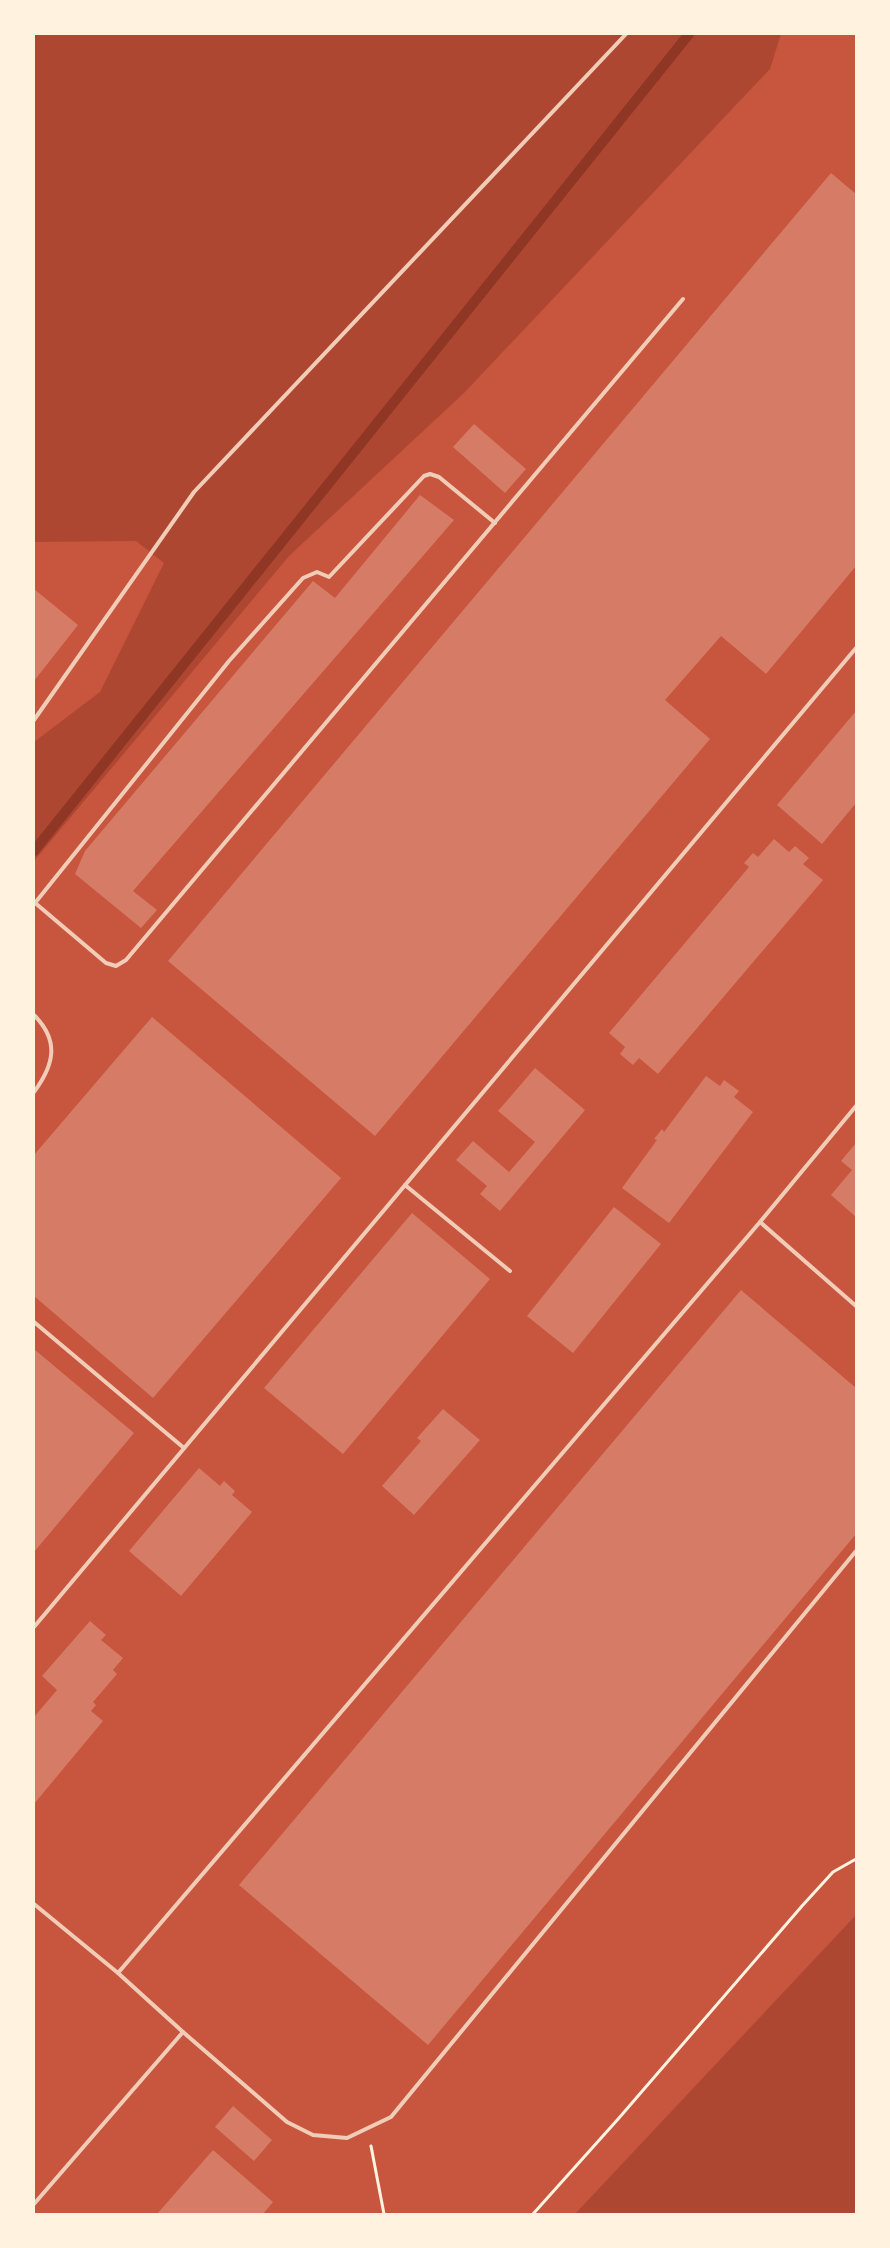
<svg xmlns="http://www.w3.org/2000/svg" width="890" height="2248" font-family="Literata,serif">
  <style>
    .green { fill: #ae4732 }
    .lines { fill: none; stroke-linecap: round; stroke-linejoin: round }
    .stream { stroke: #8f3625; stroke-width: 10 }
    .building { fill: #d67c66 }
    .path { stroke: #fff3e0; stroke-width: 3 }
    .service { stroke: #f1ccb7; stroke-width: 4 }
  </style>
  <rect width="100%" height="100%" fill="#c8553d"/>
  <g class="green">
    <polygon points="34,34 781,34 770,69 464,393 289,556 34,861 34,742 100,692 164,563 136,541 34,542"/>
    <polygon points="856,1915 856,2214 575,2214"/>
  </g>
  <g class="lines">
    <polyline class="stream" points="34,851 689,34"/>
  </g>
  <g class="building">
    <polygon points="831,173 856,194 856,566 766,674 721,636 665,700 710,739 375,1136 168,961"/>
    <polygon points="474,424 526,469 505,493 453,447"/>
    <polygon points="420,495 454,520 133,891 157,910 141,928 75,874 85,851 313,581 335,598"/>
    <polygon points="34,589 78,625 34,681"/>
    <polygon points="856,711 856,803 822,844 777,805"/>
    <polygon points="774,839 789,852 795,846 809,858 803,864 823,880 658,1074 639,1058 633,1065 620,1054 625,1047 609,1033 749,867 744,863 753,853 758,857"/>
    <polygon points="152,1017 341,1178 153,1398 34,1296 34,1155"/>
    <polygon points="535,1068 585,1110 500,1211 480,1194 487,1186 456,1160 473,1141 509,1172 535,1142 498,1111"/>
    <polygon points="706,1076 720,1086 724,1080 739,1091 734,1097 753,1112 669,1223 622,1188 657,1140 654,1139 662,1129 664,1132"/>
    <polygon points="856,1143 856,1217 831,1195 852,1170 841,1161"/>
    <polygon points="614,1207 661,1244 573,1353 527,1316"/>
    <polygon points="412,1213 490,1279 343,1454 264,1388"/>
    <polygon points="741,1290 856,1388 856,1534 428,2045 239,1885"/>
    <polygon points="34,1349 134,1433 34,1552"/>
    <polygon points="443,1409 480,1440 414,1515 382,1486 421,1441 417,1438"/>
    <polygon points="199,1468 220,1486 224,1481 235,1491 232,1495 252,1512 181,1596 129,1551"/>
    <polygon points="90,1621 106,1635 101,1640 123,1658 113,1670 117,1674 93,1702 96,1705 91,1711 103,1721 34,1804 34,1717 57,1690 42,1676"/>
    <polygon points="233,2106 272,2140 254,2161 215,2127"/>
    <polygon points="213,2150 273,2202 263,2214 157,2214"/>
  </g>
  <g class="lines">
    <g class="path">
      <polyline points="371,2146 384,2214"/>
      <polyline points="533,2214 619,2118 802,1906 833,1872 856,1859"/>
    </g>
    <g class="service">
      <polyline points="34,720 194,492 626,34"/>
      <polyline points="34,902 106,963 116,966 126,960 683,299"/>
      <polyline points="35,903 229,661 303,578 317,572 329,577 424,476 430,474 439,477 495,523"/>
      <path d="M 34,1015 C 60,1041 54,1065 34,1092"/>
      <polyline points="405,1185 510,1271"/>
      <polyline points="760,1222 856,1306"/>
      <polyline points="34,1322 184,1448"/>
      <polyline points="34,1627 856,648"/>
      <polyline points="34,1904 118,1973 183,2032 287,2122 313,2135 347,2138 391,2117 856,1551"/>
      <polyline points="118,1973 760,1222 856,1106"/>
      <polyline points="34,2204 183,2032"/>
    </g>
  </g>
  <rect width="890" height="2248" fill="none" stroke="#fff3e0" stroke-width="70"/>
</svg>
